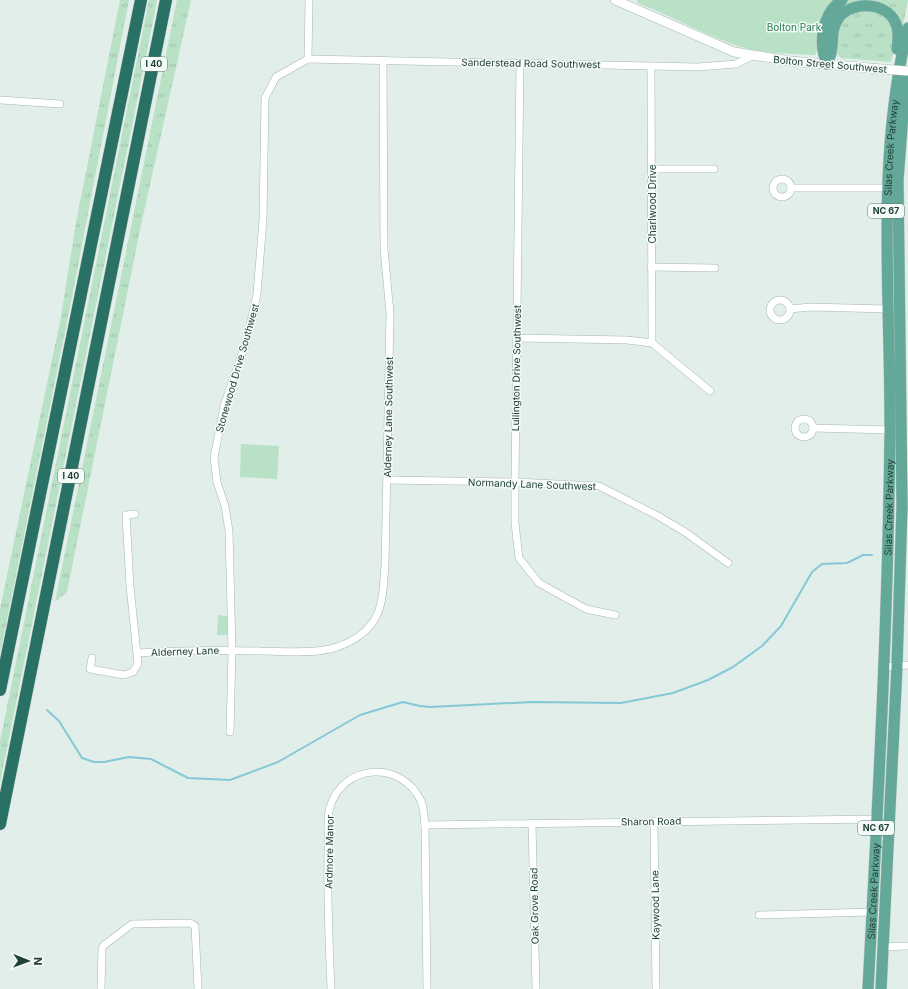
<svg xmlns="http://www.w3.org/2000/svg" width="908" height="989" font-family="Inter,sans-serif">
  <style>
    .grass { fill: url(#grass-tufts) }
    .park { fill: #b9e1c6 }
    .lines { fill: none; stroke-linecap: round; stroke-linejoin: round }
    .stream { stroke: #85c8d8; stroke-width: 2 }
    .minor-casing { stroke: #a4b7b1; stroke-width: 8 }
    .tertiary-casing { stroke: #a4b7b1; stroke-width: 10 }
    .primary-casing { stroke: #c1cac8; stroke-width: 12 }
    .motorway-casing { stroke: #c1cac8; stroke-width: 13 }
    .minor { stroke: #fff; stroke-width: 7 }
    .tertiary { stroke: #fff; stroke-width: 9 }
    .primary { stroke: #63a899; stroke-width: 11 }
    .motorway { stroke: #297065; stroke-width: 12 }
    .tertiary-bridge-casing { stroke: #a4b7b1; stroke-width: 10; stroke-linecap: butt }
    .tertiary-bridge { stroke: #fff; stroke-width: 9 }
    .labels { text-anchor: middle; stroke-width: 3; stroke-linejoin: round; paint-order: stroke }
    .shield { fill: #f4faf7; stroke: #607873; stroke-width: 1 }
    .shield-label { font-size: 9px; font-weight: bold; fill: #20413a }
    .park-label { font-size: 10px; fill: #267c4b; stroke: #f4faf7 }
    .street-label { font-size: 10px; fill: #20413a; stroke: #f4faf7 }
  </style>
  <defs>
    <pattern id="grass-tufts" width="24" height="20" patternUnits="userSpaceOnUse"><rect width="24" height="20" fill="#b9e1c6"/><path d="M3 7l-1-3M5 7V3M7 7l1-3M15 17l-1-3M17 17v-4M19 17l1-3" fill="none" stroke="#9fc2ab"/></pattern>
  </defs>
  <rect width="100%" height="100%" fill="#e2eee9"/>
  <g class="grass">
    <polygon points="120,0 129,0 72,297 0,654 0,609 61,317 75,228"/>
    <polygon points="149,0 157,0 154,16 0,783 0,742"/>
    <polygon points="177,0 191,0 141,225 67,592 55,602"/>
    <polygon points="848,0 908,0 901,36 889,9 845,8 842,4"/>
    <polygon points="852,11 878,11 893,24 895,46 891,62 841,58 836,53 838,25"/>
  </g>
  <g class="park">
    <path d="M 637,0 L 836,0 L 815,55 C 794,54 773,54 753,50 C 721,43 681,21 650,8 L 637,3 Z"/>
    <polygon points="241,444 279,446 277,479 240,477"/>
    <polygon points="218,615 227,616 227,635 217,635"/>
  </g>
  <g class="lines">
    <polyline class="stream" points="47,710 59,721 82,758 94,762 104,762 129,757 151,759 188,778 230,780 278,762 360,715 403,702 420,706 430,707 532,702 621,703 673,693 708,680 733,667 762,646 781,626 812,572 822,564 847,563 863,555 872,555"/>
    <defs>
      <g id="minor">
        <polyline points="308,59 698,67 736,64 752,56"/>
        <polyline points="520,63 515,482 515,523 519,558 539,583 586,609 615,615"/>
        <polyline points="651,66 652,343"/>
        <polyline points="0,100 60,104"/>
        <polyline points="652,169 714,169"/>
        <circle cx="782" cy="188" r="9"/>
        <polyline points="791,188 886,188"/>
        <polyline points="651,267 715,268"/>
        <circle cx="780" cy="310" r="10"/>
        <polyline points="790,309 810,307 888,309"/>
        <polyline points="517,338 627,340 652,343 710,391"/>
        <circle cx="804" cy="428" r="9"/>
        <polyline points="813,428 890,430"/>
        <polyline points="388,480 515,482 599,486 658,516 685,532 728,563"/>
        <path d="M 138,653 C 179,650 219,650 260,651 C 282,651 308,654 330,649 C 346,645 363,636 373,622 C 384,606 383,585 385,566 L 390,313 L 384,249 L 383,60"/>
        <polyline points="92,658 90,669 124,675 133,672 138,664 130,586 126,515 135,514"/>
        <polyline points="884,667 908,665"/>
        <polyline points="230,732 232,651 229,531 225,506 217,482 214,458 224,406 247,339 257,294 263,220 265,98 276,77 308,59 309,0"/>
        <polyline points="654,821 656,989"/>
        <polyline points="532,823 536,989"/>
        <polyline points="425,825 877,819"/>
        <polyline points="759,915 872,912"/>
        <polyline points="883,947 908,946"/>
        <polyline points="101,989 102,949 103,946 132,924 190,923 195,926 198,989"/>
        <path d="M 331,989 C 329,943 327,898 328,852 C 329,838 326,821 330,807 C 343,763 402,760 421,801 C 424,808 424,817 425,825 L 427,989"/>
      </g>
      <polyline id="tertiary" points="615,0 734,52 790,61 881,69"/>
      <g id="primary">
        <path d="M 827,64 C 828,60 831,56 831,52 C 834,39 830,28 840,16 C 855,0 890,2 897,27 C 899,34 898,42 897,49"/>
        <path d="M 827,64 C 818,42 822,14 842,0"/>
        <path id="s1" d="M 868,989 C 878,804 888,618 890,433 C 891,297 875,161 908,28"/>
        <polyline points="881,989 897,666 902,507 898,180 903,114 908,80"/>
      </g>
      <g id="motorway">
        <polyline points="0,690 141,0"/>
        <polyline points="0,824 166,0"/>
      </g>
    </defs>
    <use href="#minor" class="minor-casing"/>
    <use href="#tertiary" class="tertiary-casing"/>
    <use href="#primary" class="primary-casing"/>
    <use href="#motorway" class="motorway-casing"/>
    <use href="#minor" class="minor"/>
    <use href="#tertiary" class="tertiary"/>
    <use href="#primary" class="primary"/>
    <use href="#motorway" class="motorway"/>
    <defs>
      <polyline id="tertiary-bridge" points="881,69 908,71"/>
    </defs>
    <use href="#tertiary-bridge" class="tertiary-bridge-casing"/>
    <use href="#tertiary-bridge" class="tertiary-bridge"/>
  </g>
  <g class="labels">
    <g class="shield">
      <rect x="141" y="57" width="26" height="14" rx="3"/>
      <rect x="868" y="204" width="36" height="14" rx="3"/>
      <rect x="58" y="469" width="26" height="14" rx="3"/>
      <rect x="858" y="821" width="36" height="14" rx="3"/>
    </g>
    <g class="shield-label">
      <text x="154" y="67">I 40</text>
      <text x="886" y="214">NC 67</text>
      <text x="71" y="479">I 40</text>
      <text x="876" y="831">NC 67</text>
    </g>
    <g class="park-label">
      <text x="794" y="31">Bolton Park</text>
    </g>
    <g class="street-label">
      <text transform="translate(531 63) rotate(1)" y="4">Sanderstead Road Southwest</text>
      <text transform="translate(830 64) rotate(5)" y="4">Bolton Street Southwest</text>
      <text dy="4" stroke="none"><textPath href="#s1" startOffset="842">Silas Creek Parkway</textPath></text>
      <text transform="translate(652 204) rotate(-90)" y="4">Charlwood Drive</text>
      <text transform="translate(237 368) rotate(-74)" y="4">Stonewood Drive Southwest</text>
      <text transform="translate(516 368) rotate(-89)" y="4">Lullington Drive Southwest</text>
      <text transform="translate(388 417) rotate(-89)" y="4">Alderney Lane Southwest</text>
      <text transform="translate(532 484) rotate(2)" y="4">Normandy Lane Southwest</text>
      <text dy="4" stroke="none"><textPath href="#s1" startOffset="482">Silas Creek Parkway</textPath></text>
      <text transform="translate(185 651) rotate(-2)" y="4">Alderney Lane</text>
      <text transform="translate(651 821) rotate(-1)" y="4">Sharon Road</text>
      <text transform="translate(329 852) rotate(-89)" y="4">Ardmore Manor</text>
      <text dy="4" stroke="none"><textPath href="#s1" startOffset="98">Silas Creek Parkway</textPath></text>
      <text transform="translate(655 905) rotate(-91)" y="4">Kaywood Lane</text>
      <text transform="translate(534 906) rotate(-91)" y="4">Oak Grove Road</text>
    </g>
  </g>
  <g transform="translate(28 961) rotate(91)" stroke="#f4faf7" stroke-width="3" paint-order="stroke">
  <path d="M0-3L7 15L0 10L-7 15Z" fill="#20413a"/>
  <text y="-6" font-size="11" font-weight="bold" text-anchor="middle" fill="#20413a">N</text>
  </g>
</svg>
